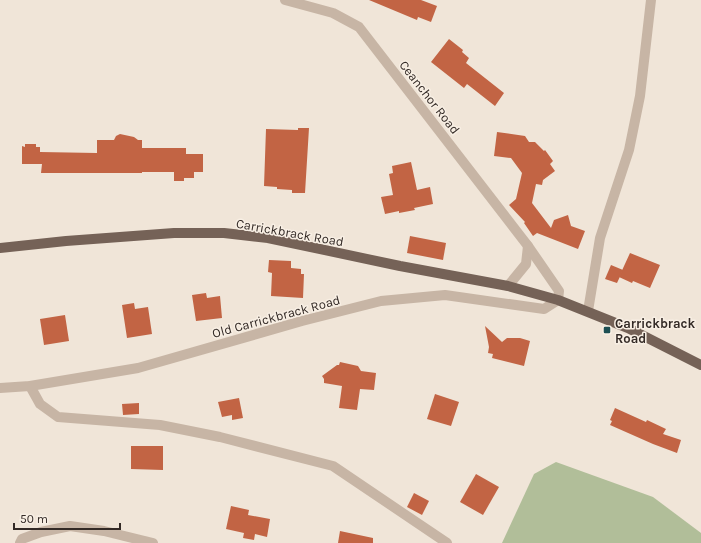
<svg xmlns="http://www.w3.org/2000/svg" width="701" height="543" font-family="Karla,sans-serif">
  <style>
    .green { fill: #b1be99 }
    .building { fill: #c26444 }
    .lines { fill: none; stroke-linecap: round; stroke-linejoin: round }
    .minor { stroke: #c7b5a5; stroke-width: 10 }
    .major { stroke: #756257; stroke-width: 10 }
    .poi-dot { fill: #1d4f53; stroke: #f8efe4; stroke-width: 1.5 }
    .labels { text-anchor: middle; stroke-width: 3; stroke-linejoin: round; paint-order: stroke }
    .street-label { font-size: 13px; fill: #332a26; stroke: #f8efe4 }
    .poi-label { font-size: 13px; font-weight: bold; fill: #332a26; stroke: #f8efe4; text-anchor: start }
  </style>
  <rect width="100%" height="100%" fill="#f0e5d8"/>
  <polygon class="green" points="556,462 653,497 701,533 701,543 502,543 534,474"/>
  <g class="building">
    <polygon points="369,0 421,0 437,6 431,22 418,17 417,20"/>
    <polygon points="449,39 463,50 462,52 469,58 466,63 504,93 495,106 467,84 464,88 431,62"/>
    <polygon points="298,128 309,128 305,193 292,193 292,190 277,189 277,187 264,186 266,129 298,130"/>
    <polygon points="497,132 525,136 529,142 535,142 544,151 545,150 553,161 550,164 555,171 543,180 542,185 536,184 532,203 551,228 554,220 568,215 571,226 585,231 578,249 537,233 533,236 524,223 525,222 509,205 516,199 522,173 511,158 494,156"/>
    <polygon points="120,134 134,137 138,140 142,140 142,148 186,148 186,154 203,154 203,172 194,172 194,178 184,178 184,181 174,181 174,172 142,172 142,173 41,173 42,164 22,164 22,146 25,147 25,144 36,144 36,147 40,147 40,152 97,153 97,140 114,140 116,136"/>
    <polygon points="411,162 417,190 430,187 433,204 414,208 415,210 399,213 399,211 385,214 381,197 393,195 389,174 393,173 392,166"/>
    <polygon points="410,236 446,243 443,260 407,253"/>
    <polygon points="630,253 660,265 650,288 633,281 632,283 619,277"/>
    <polygon points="269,260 291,261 291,268 301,269 301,274 304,274 303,298 271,296 272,273 268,272"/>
    <polygon points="611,265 623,270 617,283 605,279"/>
    <polygon points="206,293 207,298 220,296 222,318 196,321 192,295"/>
    <polygon points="134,303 135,309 148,307 152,334 127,338 122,305"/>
    <polygon points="65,315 69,341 44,345 40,319"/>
    <polygon points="485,326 502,342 507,338 520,338 530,341 524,366 492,358 493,354 488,353 489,347"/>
    <polygon points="340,362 358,366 361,371 376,373 374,390 360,389 357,410 339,408 342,386 324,383 324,379 322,376 337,365 339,365"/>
    <polygon points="435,394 459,402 451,426 427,419"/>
    <polygon points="239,398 243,418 232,420 232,415 222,417 218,402"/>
    <polygon points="139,403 139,414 123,415 122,404"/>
    <polygon points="615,408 646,422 647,420 666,429 663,434 681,440 677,453 653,444 610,425 612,421 610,420"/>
    <polygon points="131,446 163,446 163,470 131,469"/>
    <polygon points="476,474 499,487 483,515 460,502"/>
    <polygon points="414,493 429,501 422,515 407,507"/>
    <polygon points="231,506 249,510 248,515 270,519 267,537 255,534 254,540 243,538 244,533 226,529"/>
    <polygon points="340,531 373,538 373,543 338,543"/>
  </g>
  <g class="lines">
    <g class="minor">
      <polyline points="508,286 526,264 528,246"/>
      <polyline points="588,311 600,238 629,150 640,96 651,0"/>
      <polyline points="30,386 40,404 58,417 160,425 220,437 333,466 447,543"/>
      <polyline points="0,388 30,386 138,368 302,321 381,301 445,295 544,309 558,300 559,291 528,246 359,27 333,13 285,0"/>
      <polyline points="20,543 22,539 41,532 70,526 104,531 153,543"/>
    </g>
    <polyline class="major" points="0,248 66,241 174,233 224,233 268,238 400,266 508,286 558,300 628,328 701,365"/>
  </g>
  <rect class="poi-dot" x="603" y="326" width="8" height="8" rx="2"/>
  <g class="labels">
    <g class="street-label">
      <text transform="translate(430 97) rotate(52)" y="5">Ceanchor Road</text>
      <text transform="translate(290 232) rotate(10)" y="5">Carrickbrack Road</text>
      <text transform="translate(276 316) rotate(-15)" y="5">Old Carrickbrack Road</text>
    </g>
    <g class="poi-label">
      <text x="615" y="328">Carrickbrack<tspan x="615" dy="15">Road</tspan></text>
    </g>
  </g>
  <path d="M14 523v6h106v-6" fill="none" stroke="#332a26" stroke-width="2"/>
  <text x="20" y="523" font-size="12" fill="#332a26" stroke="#f8efe4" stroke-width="3" paint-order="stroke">50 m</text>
</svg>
